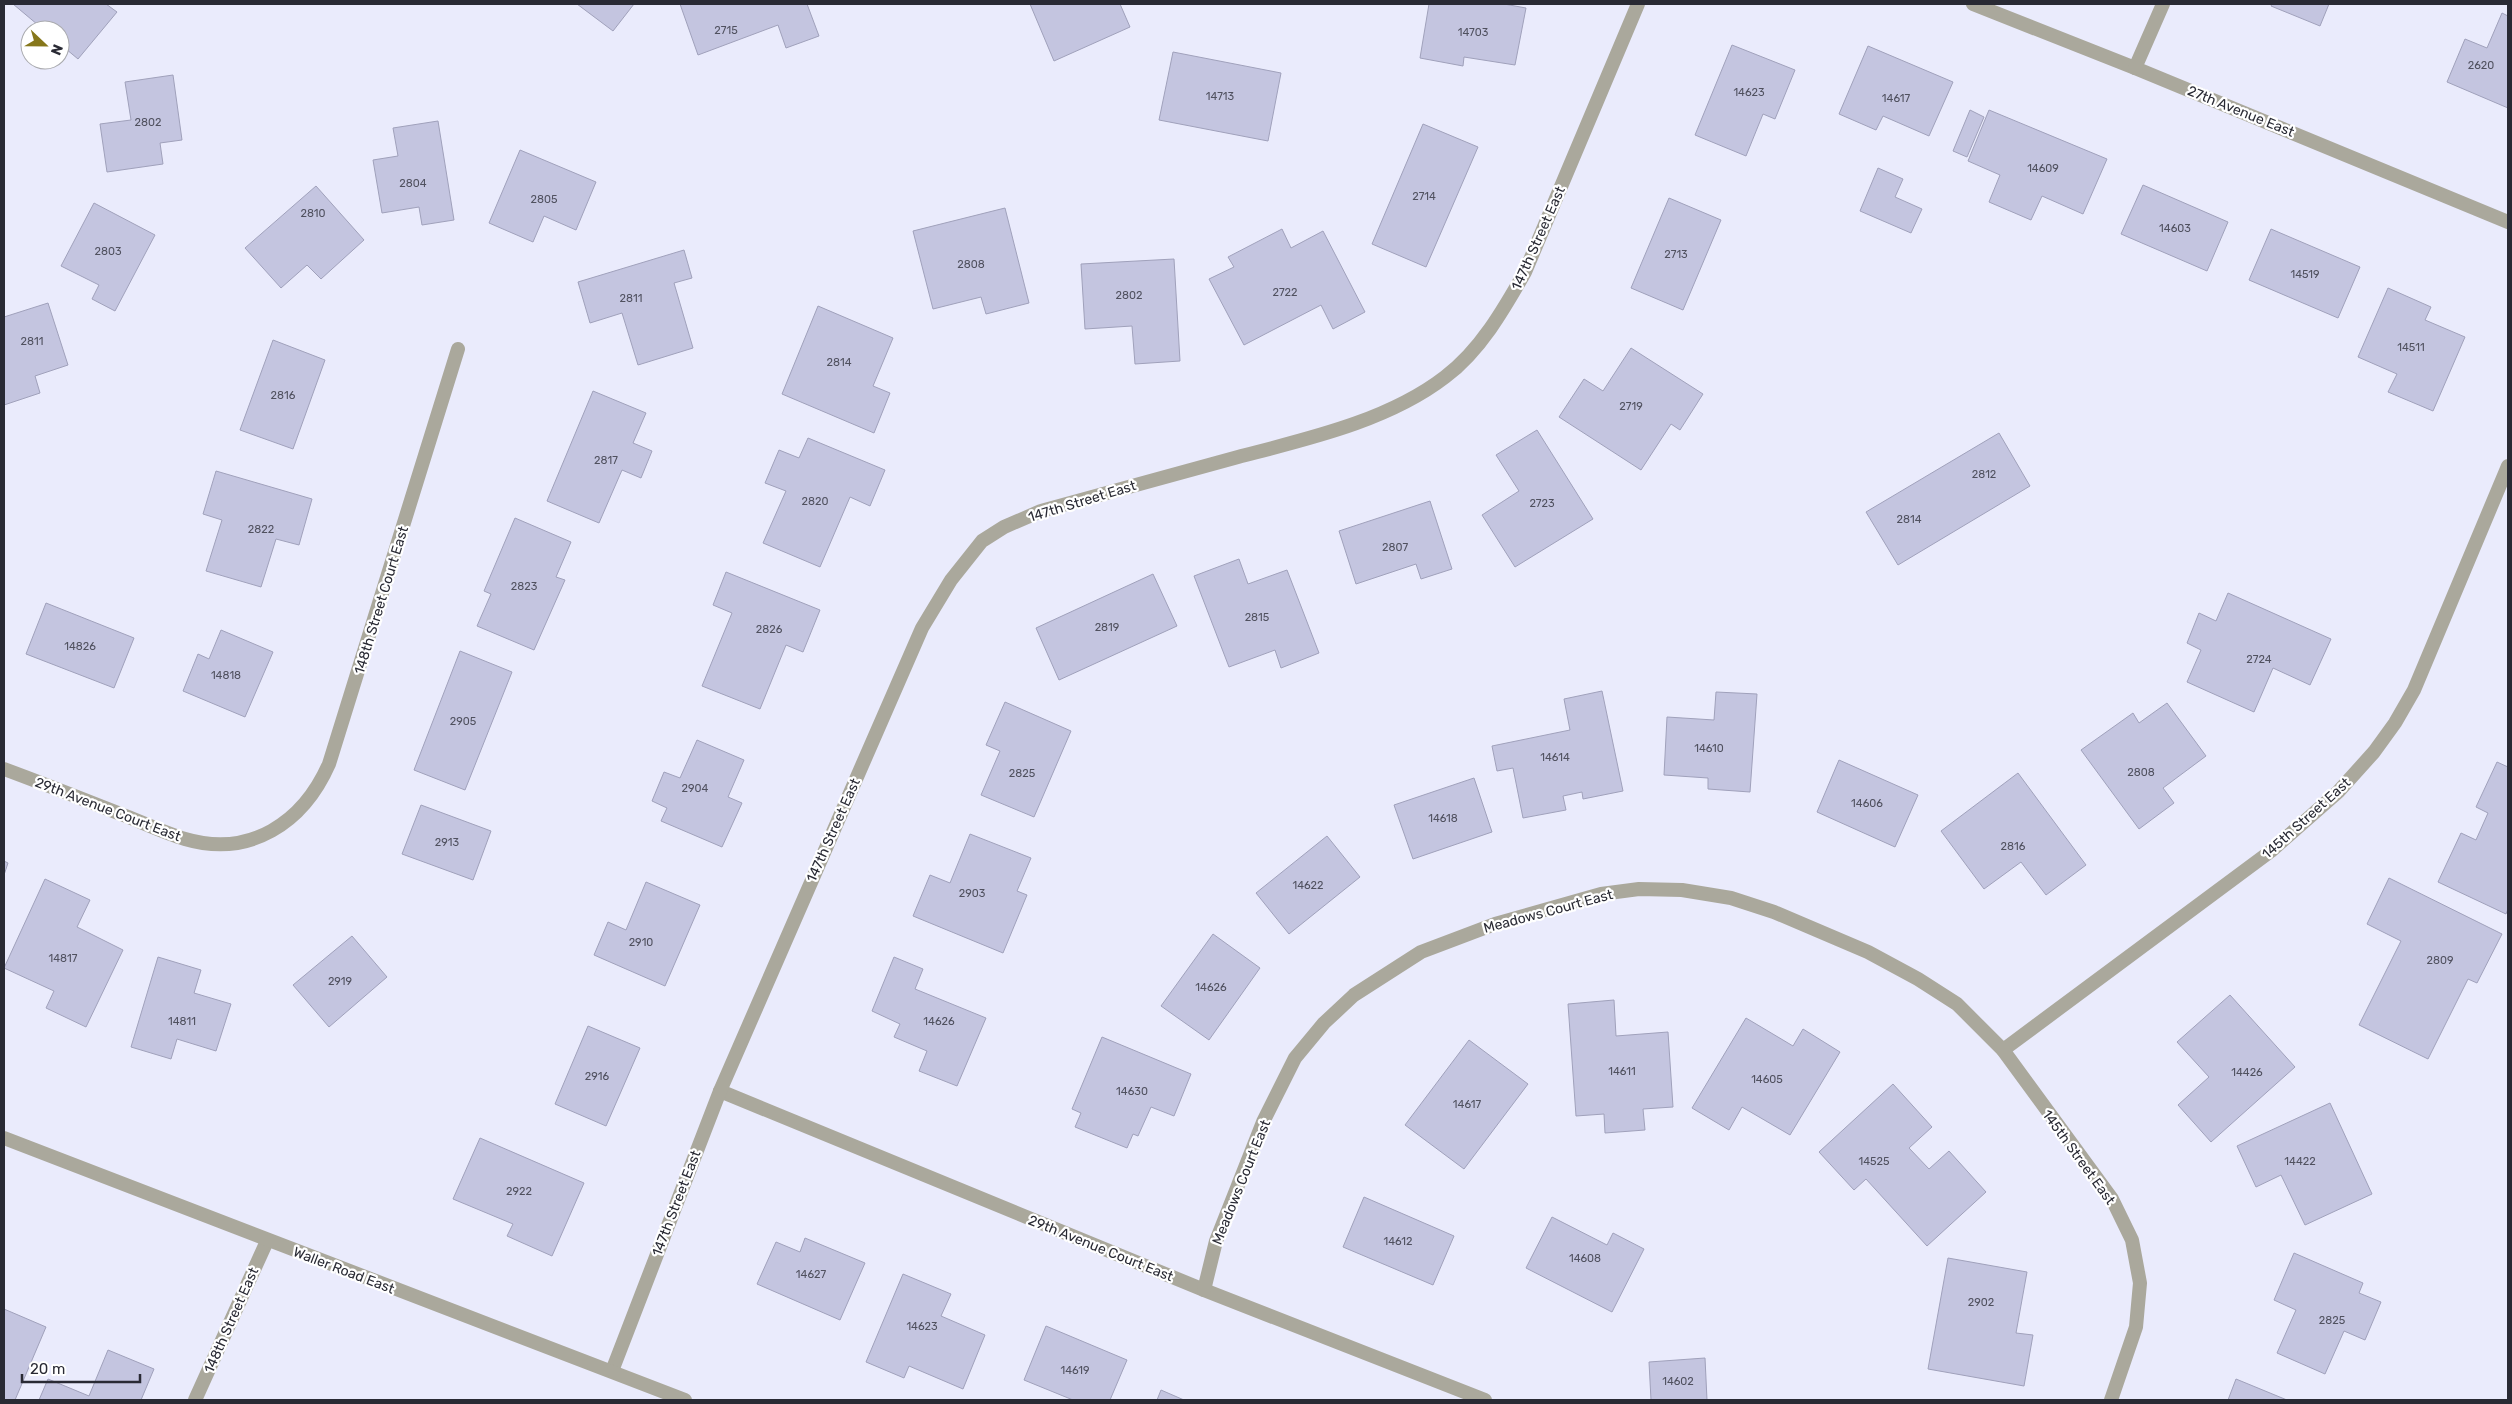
<svg xmlns="http://www.w3.org/2000/svg" width="2512" height="1404" font-family="Rubik,sans-serif">
  <style>
    .building { fill: #c4c5e0; stroke: #a0a1bb }
    .lines { fill: none; stroke-linecap: round; stroke-linejoin: round }
    .minor { stroke: #aaa89c; stroke-width: 14 }
    .tertiary { stroke: #aaa89c; stroke-width: 14 }
    .labels { text-anchor: middle; stroke-width: 4.5; stroke-linejoin: round; paint-order: stroke }
    .number-label { font-size: 11px; fill: #50515f }
    .street-label { font-size: 14px; fill: #292a34; stroke: #fff }
  </style>
  <rect width="100%" height="100%" fill="#eaebfc"/>
  <g class="building">
    <polygon points="13,4 106,4 117,12 78,59 60,44 60,30 44,30"/>
    <polygon points="577,4 634,4 613,31"/>
    <polygon points="680,4 807,4 819,36 786,48 778,25 698,55"/>
    <polygon points="1030,4 1120,4 1130,27 1054,61"/>
    <polygon points="1429,4 1504,4 1526,8 1515,65 1464,57 1463,66 1420,58"/>
    <polygon points="2272,4 2329,4 2320,26 2271,6"/>
    <polygon points="2502,13 2508,16 2508,108 2447,82 2465,39 2487,48"/>
    <polygon points="1732,45 1795,70 1775,119 1763,114 1746,156 1695,135"/>
    <polygon points="1868,46 1953,82 1929,136 1883,116 1876,130 1839,114"/>
    <polygon points="1173,52 1281,73 1268,141 1159,120"/>
    <polygon points="173,75 182,140 160,143 163,164 107,172 100,124 131,120 125,82"/>
    <polygon points="1970,110 1984,117 1967,157 1953,151"/>
    <polygon points="1989,110 2107,159 2083,214 2042,196 2031,220 1989,202 2000,175 1968,161"/>
    <polygon points="438,121 454,220 422,225 419,207 382,213 373,160 398,156 393,128"/>
    <polygon points="1423,124 1478,147 1426,267 1372,244"/>
    <polygon points="520,150 596,182 576,230 544,216 533,242 489,223"/>
    <polygon points="1878,168 1903,179 1895,197 1922,209 1911,233 1860,211"/>
    <polygon points="2143,185 2228,222 2207,271 2121,234"/>
    <polygon points="316,186 364,240 321,279 307,265 281,288 245,248"/>
    <polygon points="1669,198 1721,220 1683,310 1631,288"/>
    <polygon points="94,203 155,235 115,311 92,299 99,285 61,266"/>
    <polygon points="1005,208 1029,303 986,314 981,297 933,309 913,231"/>
    <polygon points="1282,229 1291,248 1323,231 1365,312 1333,329 1321,305 1244,345 1209,279 1234,267 1228,257"/>
    <polygon points="2271,229 2360,267 2338,318 2249,280"/>
    <polygon points="684,250 692,278 674,283 693,348 638,365 622,313 590,323 578,282"/>
    <polygon points="1174,259 1180,361 1135,364 1132,326 1085,329 1081,264"/>
    <polygon points="2388,288 2431,307 2425,320 2465,337 2433,411 2388,392 2397,374 2358,357"/>
    <polygon points="48,303 68,365 35,376 40,393 4,405 4,317"/>
    <polygon points="818,306 893,338 873,386 890,393 874,433 782,394"/>
    <polygon points="273,340 325,360 293,449 240,430"/>
    <polygon points="1631,348 1703,394 1680,430 1671,424 1641,470 1559,417 1584,379 1603,391"/>
    <polygon points="593,391 646,413 633,443 652,451 641,478 622,470 599,523 547,501"/>
    <polygon points="1537,430 1593,519 1515,567 1482,515 1519,491 1496,455"/>
    <polygon points="1999,433 2030,486 1898,565 1866,512"/>
    <polygon points="808,438 885,470 870,506 850,497 820,567 763,543 786,491 765,483 779,450 799,458"/>
    <polygon points="216,471 312,499 299,545 276,539 261,587 206,571 222,520 203,514"/>
    <polygon points="1430,501 1452,569 1421,579 1416,564 1356,584 1339,531"/>
    <polygon points="515,518 571,542 556,577 565,580 534,650 477,626 491,594 484,591"/>
    <polygon points="1239,559 1248,584 1287,570 1319,653 1281,668 1275,650 1229,667 1194,576"/>
    <polygon points="726,572 820,610 803,652 786,645 760,709 702,686 732,613 713,605"/>
    <polygon points="1153,574 1177,626 1059,680 1036,628"/>
    <polygon points="2228,593 2331,639 2310,685 2273,668 2254,712 2187,682 2201,650 2187,643 2199,613 2216,621"/>
    <polygon points="46,603 134,638 114,688 26,654"/>
    <polygon points="221,630 273,652 245,717 183,691 198,654 209,659"/>
    <polygon points="460,651 512,672 465,790 414,770"/>
    <polygon points="1602,691 1623,791 1583,799 1582,792 1563,796 1566,810 1523,818 1513,768 1497,771 1492,746 1570,730 1564,699"/>
    <polygon points="1716,692 1757,694 1750,792 1708,789 1708,778 1664,775 1667,717 1714,720"/>
    <polygon points="1005,702 1071,731 1034,817 981,795 1000,751 986,745"/>
    <polygon points="2167,703 2206,756 2163,788 2174,803 2139,829 2081,750 2133,713 2139,723"/>
    <polygon points="697,740 744,760 728,797 742,803 722,847 661,821 667,808 652,801 664,772 680,778"/>
    <polygon points="1839,760 1918,795 1895,847 1817,812"/>
    <polygon points="2497,762 2508,767 2508,909 2506,914 2438,882 2461,833 2476,840 2488,813 2476,807"/>
    <polygon points="2018,773 2086,865 2046,895 2021,862 1984,889 1941,831"/>
    <polygon points="1474,778 1492,832 1413,859 1394,805"/>
    <polygon points="421,805 491,831 473,880 402,854"/>
    <polygon points="970,834 1031,858 1017,891 1027,895 1003,953 913,916 930,875 950,883"/>
    <polygon points="1327,836 1360,877 1289,934 1256,893"/>
    <polygon points="4,861 8,863 4,875"/>
    <polygon points="2389,878 2502,934 2477,983 2468,979 2428,1059 2359,1025 2401,941 2367,924"/>
    <polygon points="45,879 90,900 77,927 123,950 86,1027 46,1008 54,991 4,968"/>
    <polygon points="646,882 700,905 665,986 594,955 608,922 626,930"/>
    <polygon points="1213,934 1260,968 1209,1040 1161,1006"/>
    <polygon points="352,936 387,977 329,1027 293,985"/>
    <polygon points="158,957 201,970 194,993 231,1004 216,1051 177,1039 171,1059 131,1047"/>
    <polygon points="894,957 923,969 915,989 986,1018 957,1086 919,1071 927,1051 894,1037 900,1024 872,1011"/>
    <polygon points="2230,995 2295,1067 2211,1142 2178,1105 2209,1077 2177,1042"/>
    <polygon points="1614,1000 1616,1036 1668,1032 1673,1107 1643,1109 1645,1130 1605,1133 1604,1114 1576,1116 1568,1004"/>
    <polygon points="1746,1018 1793,1046 1803,1029 1840,1052 1790,1135 1742,1107 1729,1130 1692,1108"/>
    <polygon points="588,1026 640,1048 606,1126 555,1104"/>
    <polygon points="1102,1037 1191,1074 1174,1116 1151,1107 1138,1136 1133,1134 1127,1148 1075,1127 1081,1113 1072,1109"/>
    <polygon points="1469,1040 1528,1084 1464,1169 1405,1125"/>
    <polygon points="1893,1084 1932,1127 1909,1148 1929,1169 1949,1151 1986,1192 1927,1246 1866,1179 1854,1190 1819,1152"/>
    <polygon points="2330,1103 2372,1194 2305,1225 2281,1175 2256,1187 2237,1146"/>
    <polygon points="480,1138 584,1183 552,1256 507,1236 513,1224 453,1199"/>
    <polygon points="1364,1197 1454,1236 1433,1285 1343,1247"/>
    <polygon points="1552,1217 1607,1245 1613,1233 1644,1249 1612,1312 1526,1268"/>
    <polygon points="805,1238 865,1263 840,1320 757,1284 776,1242 800,1252"/>
    <polygon points="2294,1253 2363,1283 2359,1293 2381,1302 2365,1340 2344,1331 2325,1374 2277,1353 2296,1310 2274,1300"/>
    <polygon points="1948,1258 2027,1272 2016,1333 2033,1335 2024,1386 1928,1369"/>
    <polygon points="903,1274 951,1294 941,1316 985,1335 963,1389 909,1366 904,1378 866,1362"/>
    <polygon points="4,1309 46,1327 15,1400 4,1400"/>
    <polygon points="1046,1326 1127,1360 1110,1400 1073,1400 1024,1380"/>
    <polygon points="108,1350 154,1369 141,1400 39,1400 48,1379 89,1396"/>
    <polygon points="1705,1358 1707,1400 1651,1400 1649,1362"/>
    <polygon points="2236,1379 2287,1400 2228,1400"/>
    <polygon points="1161,1390 1184,1400 1157,1400"/>
  </g>
  <g class="lines">
    <g class="minor">
      <polyline points="1973,4 2135,68 2508,222"/>
      <polyline points="2135,68 2163,4"/>
      <path d="M 4,769 C 42,783 80,798 118,813 C 140,821 162,832 185,839 C 250,858 303,823 329,764 L 458,349"/>
      <polyline points="2003,1050 2271,851 2338,792 2374,752 2395,723 2414,690 2508,466"/>
      <polyline points="720,1091 1204,1290 1485,1400"/>
      <polyline points="1204,1290 1216,1241 1263,1122 1295,1058 1324,1023 1354,995 1421,952 1495,924 1601,894 1639,889 1682,890 1731,898 1774,912 1868,952 1918,979 1957,1004 2003,1050 2112,1199 2132,1240 2140,1283 2136,1327 2111,1400"/>
      <path d="M 612,1371 L 720,1091 L 922,628 L 951,580 L 982,541 L 1004,527 L 1041,511 C 1107,493 1173,475 1238,457 C 1307,439 1388,421 1445,377 C 1480,351 1504,309 1525,272 L 1638,4"/>
      <polyline points="195,1400 267,1241"/>
    </g>
    <polyline class="tertiary" points="4,1138 685,1400"/>
  </g>
  <g class="labels">
    <g class="number-label">
      <text x="726" y="34">2715</text>
      <text x="1473" y="36">14703</text>
      <text x="2481" y="69">2620</text>
      <text x="1749" y="96">14623</text>
      <text x="1220" y="100">14713</text>
      <text x="1896" y="102">14617</text>
      <text x="148" y="126">2802</text>
      <text x="2043" y="172">14609</text>
      <text x="413" y="187">2804</text>
      <text x="1424" y="200">2714</text>
      <text x="544" y="203">2805</text>
      <text x="313" y="217">2810</text>
      <text x="2175" y="232">14603</text>
      <text x="108" y="255">2803</text>
      <text x="1676" y="258">2713</text>
      <text x="971" y="268">2808</text>
      <text x="2305" y="278">14519</text>
      <text x="1285" y="296">2722</text>
      <text x="1129" y="299">2802</text>
      <text x="631" y="302">2811</text>
      <text x="32" y="345">2811</text>
      <text x="2411" y="351">14511</text>
      <text x="839" y="366">2814</text>
      <text x="283" y="399">2816</text>
      <text x="1631" y="410">2719</text>
      <text x="606" y="464">2817</text>
      <text x="1984" y="478">2812</text>
      <text x="815" y="505">2820</text>
      <text x="1542" y="507">2723</text>
      <text x="1909" y="523">2814</text>
      <text x="261" y="533">2822</text>
      <text x="1395" y="551">2807</text>
      <text x="524" y="590">2823</text>
      <text x="1257" y="621">2815</text>
      <text x="1107" y="631">2819</text>
      <text x="769" y="633">2826</text>
      <text x="80" y="650">14826</text>
      <text x="2259" y="663">2724</text>
      <text x="226" y="679">14818</text>
      <text x="463" y="725">2905</text>
      <text x="1709" y="752">14610</text>
      <text x="1555" y="761">14614</text>
      <text x="2141" y="776">2808</text>
      <text x="1022" y="777">2825</text>
      <text x="695" y="792">2904</text>
      <text x="1867" y="807">14606</text>
      <text x="1443" y="822">14618</text>
      <text x="447" y="846">2913</text>
      <text x="2013" y="850">2816</text>
      <text x="1308" y="889">14622</text>
      <text x="972" y="897">2903</text>
      <text x="641" y="946">2910</text>
      <text x="63" y="962">14817</text>
      <text x="2440" y="964">2809</text>
      <text x="340" y="985">2919</text>
      <text x="1211" y="991">14626</text>
      <text x="182" y="1025">14811</text>
      <text x="939" y="1025">14626</text>
      <text x="1622" y="1075">14611</text>
      <text x="2247" y="1076">14426</text>
      <text x="597" y="1080">2916</text>
      <text x="1767" y="1083">14605</text>
      <text x="1132" y="1095">14630</text>
      <text x="1467" y="1108">14617</text>
      <text x="1874" y="1165">14525</text>
      <text x="2300" y="1165">14422</text>
      <text x="519" y="1195">2922</text>
      <text x="1398" y="1245">14612</text>
      <text x="1585" y="1262">14608</text>
      <text x="811" y="1278">14627</text>
      <text x="1981" y="1306">2902</text>
      <text x="2332" y="1324">2825</text>
      <text x="922" y="1330">14623</text>
      <text x="1075" y="1374">14619</text>
      <text x="1678" y="1385">14602</text>
    </g>
    <g class="street-label">
      <text transform="translate(2241 111) rotate(22)" y="5">27th Avenue East</text>
      <text transform="translate(1538 238) rotate(-66)" y="5">147th Street East</text>
      <text transform="translate(1082 501) rotate(-17)" y="5">147th Street East</text>
      <text transform="translate(381 600) rotate(-73)" y="5">148th Street Court East</text>
      <text transform="translate(108 809) rotate(21)" y="5">29th Avenue Court East</text>
      <text transform="translate(2306 818) rotate(-42)" y="5">145th Street East</text>
      <text transform="translate(833 830) rotate(-66)" y="5">147th Street East</text>
      <text transform="translate(1548 911) rotate(-15)" y="5">Meadows Court East</text>
      <text transform="translate(2079 1157) rotate(54)" y="5">145th Street East</text>
      <text transform="translate(1241 1182) rotate(-68)" y="5">Meadows Court East</text>
      <text transform="translate(676 1203) rotate(-69)" y="5">147th Street East</text>
      <text transform="translate(1101 1248) rotate(22)" y="5">29th Avenue Court East</text>
      <text transform="translate(344 1270) rotate(21)" y="5">Waller Road East</text>
      <text transform="translate(231 1320) rotate(-66)" y="5">148th Street East</text>
    </g>
  </g>
  <rect width="2512" height="1404" fill="none" stroke="#292a34" stroke-width="10"/>
  <g transform="translate(45 45) rotate(112)"><circle r="24" fill="#ffffff" stroke="#a9aaae"/>
  <path d="M0-4L9 19L0 12L-9 19Z" fill="#86771b"/>
  <text y="-8" font-size="14" font-weight="bold" text-anchor="middle" fill="#292a34">N</text>
  </g>
  <path d="M22 1374v8h118v-8" fill="none" stroke="#292a34" stroke-width="2.5"/>
  <text x="30" y="1374" font-size="15" fill="#292a34" stroke="#ffffff" stroke-width="4" paint-order="stroke">20 m</text>
</svg>
